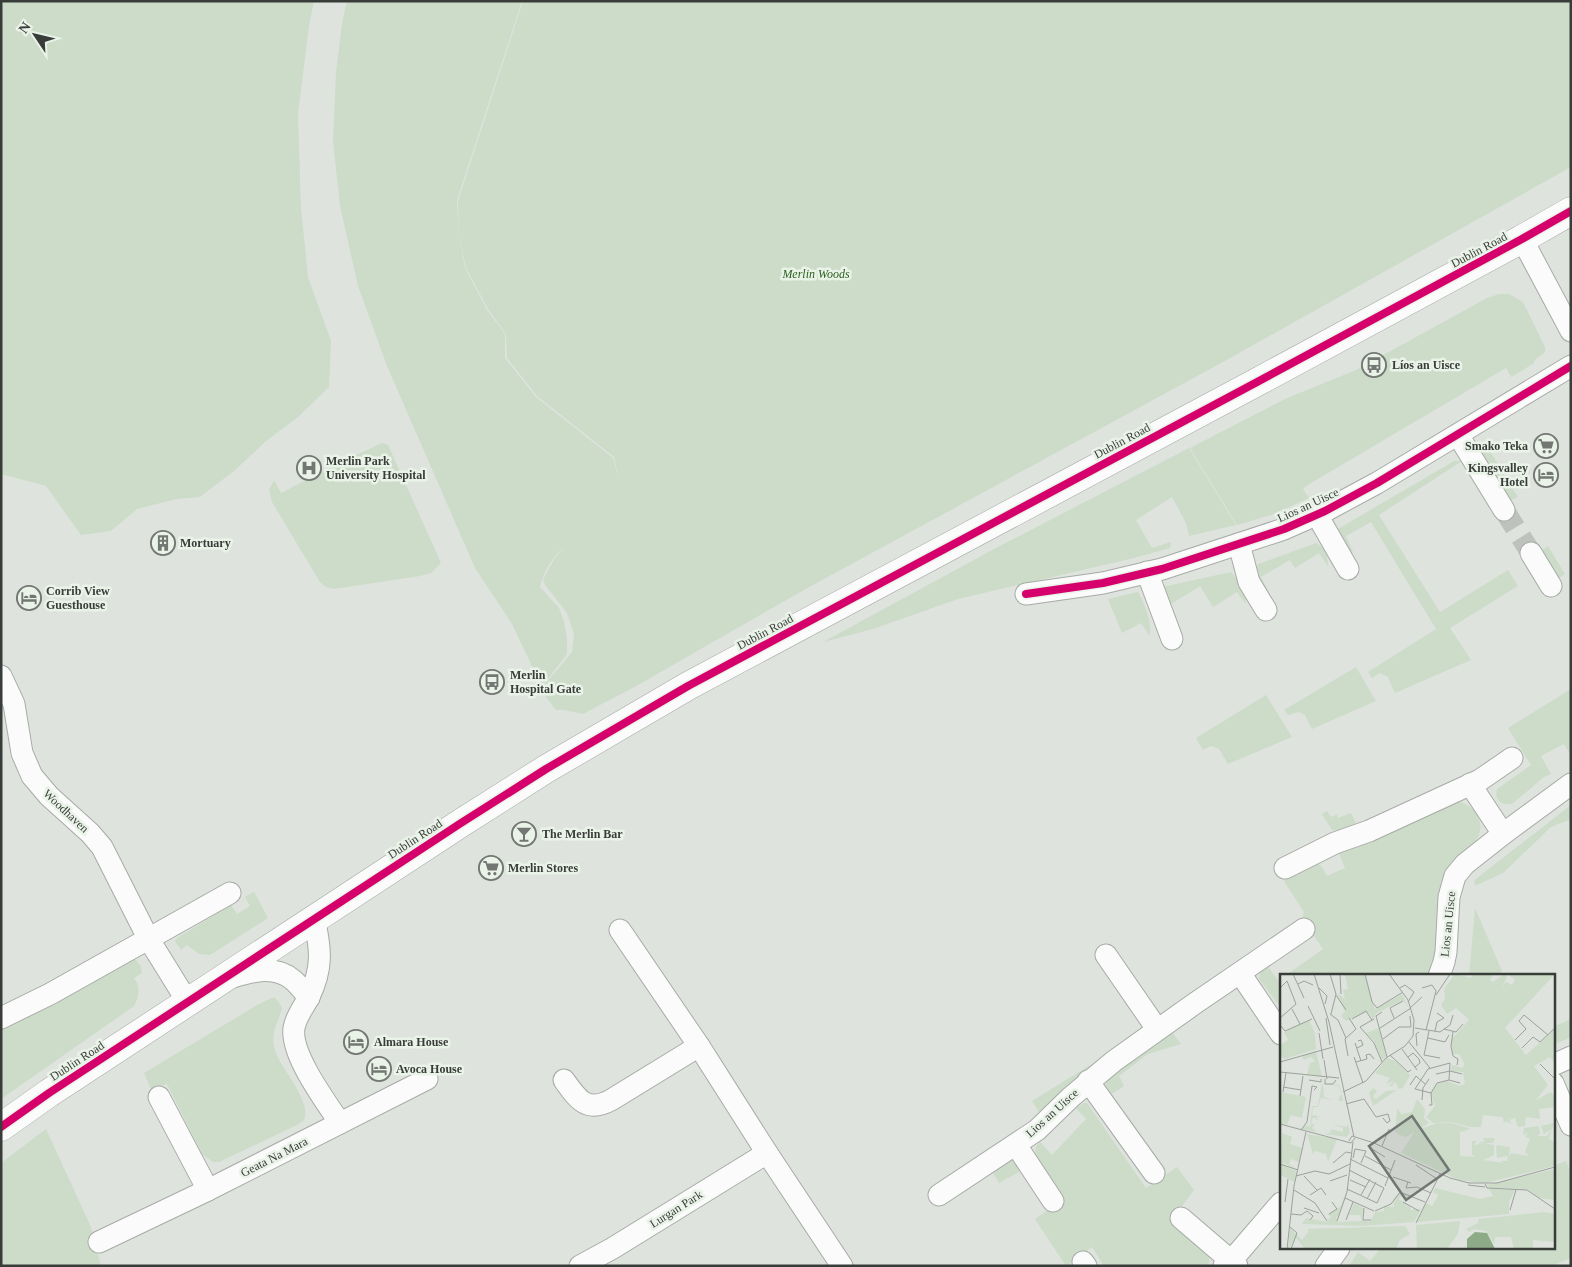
<svg xmlns="http://www.w3.org/2000/svg" width="1572" height="1267" font-family="'Times New Roman',serif">
  <style>
    .green { fill: #ccdcc9 }
    .lines { fill: none; stroke-linecap: round; stroke-linejoin: round }
    .street-tunnel { stroke: #bdc2bd; stroke-width: 21; stroke-dasharray: 21 11; stroke-linecap: butt }
    .street-casing { stroke: #a7aba6; stroke-width: 23 }
    .secondary-casing { stroke: #a7aba6; stroke-width: 29 }
    .street { stroke: #fafbfa; stroke-width: 21 }
    .secondary { stroke: #fafbfa; stroke-width: 28 }
    .cycleway-casing { stroke: #eaf3e8; stroke-width: 11 }
    .cycleway { stroke: #d6006c; stroke-width: 8 }
    .labels { text-anchor: middle; stroke-width: 5; stroke-linejoin: round; paint-order: stroke }
    .street-label { font-size: 12px; fill: #393d39; stroke: #eaf3e8 }
    .park-label { font-size: 12px; font-style: italic; fill: #295e1c; stroke: #eaf3e8 }
    .poi-label { font-size: 12px; font-weight: bold; fill: #393d39; stroke: #eaf3e8; text-anchor: start }
    .inset-road { fill: none; stroke: #9ca19c; stroke-width: 1 }
    .view { fill: #737773; fill-opacity: 0.15; stroke: #737773; stroke-width: 2.5 }
    .inset-edge { fill: none; stroke: #393d39; stroke-width: 2.5 }
  </style>
  <rect width="100%" height="100%" fill="#dee3de"/>
  <g class="green">
    <polygon points="1,1 314,1 309,26 298,114 301,208 308,277 331,341 329,387 298,417 266,441 234,471 200,497 177,499 137,509 111,531 81,535 46,486 1,474"/>
    <path d="M 347,1 L 522,1 L 457,200 L 459,235 L 465,268 L 487,310 L 505,334 L 505,358 L 536,397 L 613,458 L 619,480 L 614,457 L 537,396 L 507,358 L 506,334 L 488,309 L 466,268 L 459,235 L 458,201 L 523,1 L 1571,1 L 1571,167 L 1223,362 L 802,591 L 638,685 L 583,714 L 564,710 L 556,710 L 546,697 L 542,688 L 572,652 L 574,634 L 567,613 L 545,585 L 543,579 L 555,558 L 564,547 C 553,557 543,572 540,587 L 559,608 L 564,621 L 567,639 L 567,654 L 542,687 L 512,624 L 475,568 L 387,366 L 358,286 L 340,206 L 333,141 L 336,73 L 342,23 Z"/>
    <polygon points="1499,294 1509,294 1523,302 1545,347 1545,352 1535,360 1533,364 1511,377 1506,368 1306,486 1303,489 1309,498 1271,515 1237,525 1190,448 1285,399 1356,370 1487,298"/>
    <polygon points="382,443 388,445 441,563 431,573 420,576 334,589 326,587 320,582 272,502 269,490 274,480 281,493 327,469"/>
    <polygon points="1485,443 1518,497 1510,501 1479,449"/>
    <polygon points="1189,448 1236,525 1189,536 1186,523 1172,497 1136,520 1152,548 1171,542 1170,548 1134,558 958,599 873,629 823,642 996,548"/>
    <path d="M 1454,461 L 1462,461 L 1379,515 L 1440,612 L 1508,570 L 1518,586 L 1450,628 L 1471,660 L 1395,693 L 1388,677 L 1380,673 L 1372,678 L 1368,672 L 1436,629 L 1371,522 L 1346,536 L 1353,552 C 1343,549 1341,539 1338,529 Z"/>
    <path d="M 1316,543 C 1326,548 1328,557 1328,566 L 1319,553 L 1295,568 L 1290,560 L 1261,577 L 1269,592 C 1260,587 1254,574 1258,564 Z"/>
    <polygon points="1548,546 1565,574 1559,578 1542,550"/>
    <path d="M 1231,572 C 1238,580 1247,592 1246,604 L 1237,592 L 1213,607 L 1200,586 L 1171,604 L 1177,619 L 1170,613 L 1162,587 Z"/>
    <path d="M 1138,592 C 1143,600 1154,626 1149,635 L 1141,623 L 1122,633 L 1108,599 Z"/>
    <polygon points="1356,667 1376,701 1312,729 1305,715 1299,712 1288,715 1284,710"/>
    <path d="M 1571,689 L 1571,755 L 1564,744 L 1541,756 L 1551,774 L 1544,777 L 1512,804 C 1501,805 1494,800 1497,789 L 1531,765 L 1508,728 Z"/>
    <polygon points="1266,695 1292,737 1228,764 1219,749 1211,746 1203,750 1196,738"/>
    <path d="M 1452,801 C 1462,802 1469,804 1475,812 C 1494,838 1458,857 1445,875 C 1442,880 1440,887 1439,893 C 1433,920 1441,951 1428,976 L 1285,976 L 1323,949 L 1302,919 L 1304,912 L 1284,881 L 1313,863 C 1322,863 1323,869 1327,876 L 1345,868 L 1340,856 L 1340,852 L 1380,838 Z"/>
    <polygon points="1571,805 1571,819 1551,827 1503,873 1475,886 1474,881 1477,878"/>
    <polygon points="1327,811 1331,817 1337,814 1338,818 1351,813 1357,826 1338,831 1332,830 1322,814"/>
    <polygon points="254,892 268,918 210,955 199,954 187,945 181,950 175,941 177,938 231,905 237,914 250,906 245,897"/>
    <polygon points="1475,908 1502,971 1496,976 1469,976"/>
    <path d="M 133,957 L 141,966 L 142,973 L 134,978 C 141,988 139,996 134,1006 L 1,1099 L 2,1029 L 7,1024 Z"/>
    <polygon points="1266,967 1269,968 1278,980 1281,979 1281,1008 1259,979 1260,972"/>
    <path d="M 274,997 L 278,1001 L 282,1008 C 278,1024 270,1031 275,1050 C 279,1067 315,1104 303,1121 C 303,1121 297,1125 297,1125 L 219,1162 L 213,1162 L 202,1154 L 167,1084 L 151,1089 L 144,1073 L 259,1004 Z"/>
    <polygon points="1571,1019 1571,1037 1553,1045 1553,1027"/>
    <polygon points="1171,1031 1181,1044 1148,1054 1119,1076 1124,1086 1112,1094 1106,1086 1106,1082 1109,1079"/>
    <polygon points="1095,1062 1063,1090 1040,1114 1032,1101"/>
    <path d="M 1084,1103 L 1087,1103 L 1146,1188 L 1177,1167 L 1194,1190 L 1171,1221 L 1210,1255 L 1209,1263 L 1205,1266 L 1104,1266 L 1092,1247 L 1066,1266 L 1035,1219 L 1064,1199 L 1036,1155 C 1034,1149 1036,1146 1040,1142 L 1052,1155 L 1086,1119 L 1076,1108 Z"/>
    <polygon points="46,1129 91,1227 101,1266 1,1266 1,1163"/>
    <polygon points="1012,1160 1020,1169 1019,1172 999,1183 991,1170 1005,1162"/>
    <polygon points="1566,1161 1571,1173 1571,1258 1551,1266 1349,1266 1358,1252 1370,1261 1381,1248 1553,1248 1553,1202 1555,1201 1553,1196 1553,1166"/>
  </g>
  <g class="lines">
    <polyline class="street-tunnel" points="1504,510 1531,553"/>
    <defs>
      <g id="street">
        <polyline points="1522,239 1571,331"/>
        <polyline points="1458,435 1504,510"/>
        <polyline points="1317,515 1348,569"/>
        <polyline points="1239,544 1249,582 1266,610"/>
        <polyline points="1531,553 1551,586"/>
        <polyline points="1147,572 1172,639"/>
        <polyline points="1026,594 1103,583 1162,569 1284,529 1325,511 1377,483 1571,366"/>
        <polyline points="1,676 14,704 22,753 32,776 49,796 90,833 102,847 148,938 187,1001"/>
        <polyline points="1470,784 1503,834"/>
        <polyline points="1285,868 1335,843 1369,831 1480,780 1512,758"/>
        <path d="M 314,918 C 321,949 323,968 309,997 C 304,1007 296,1016 294,1028 C 290,1054 326,1102 340,1123"/>
        <polyline points="620,930 699,1046 767,1153 842,1266"/>
        <polyline points="1106,955 1157,1029"/>
        <polyline points="1240,973 1281,1034"/>
        <polyline points="1439,976 1444,962 1446,952 1449,897 1455,876 1465,864 1503,834 1571,784"/>
        <path d="M 233,977 C 253,971 275,965 293,980 C 299,985 304,992 309,998"/>
        <polyline points="1,1018 50,994 230,893"/>
        <polyline points="1553,1065 1571,1057"/>
        <path d="M 564,1080 C 578,1100 587,1113 611,1100 L 699,1046"/>
        <polyline points="1088,1081 1154,1173"/>
        <polyline points="1553,1083 1571,1125"/>
        <polyline points="159,1097 208,1190"/>
        <polyline points="1016,1145 1053,1201"/>
        <polyline points="939,1195 1037,1130 1071,1097 1114,1061 1194,1004 1304,929"/>
        <polyline points="1181,1218 1237,1266"/>
        <polyline points="99,1242 208,1190 427,1079"/>
        <polyline points="1083,1262 1086,1266"/>
        <polyline points="580,1266 613,1248 767,1153"/>
        <polyline points="1224,1266 1238,1253 1281,1203"/>
        <polyline points="1326,1266 1339,1248"/>
      </g>
      <polyline id="secondary" points="1,1127 49,1093 461,823 546,769 688,686 1259,381 1522,239 1571,211"/>
    </defs>
    <use href="#street" class="street-casing"/>
    <use href="#secondary" class="secondary-casing"/>
    <use href="#street" class="street"/>
    <use href="#secondary" class="secondary"/>
    <defs>
      <g id="cycleway">
        <polyline points="1026,594 1103,583 1162,569 1284,529 1325,511 1377,483 1571,366"/>
        <polyline points="1,1127 49,1093 461,823 546,769 688,686 1259,381 1522,239 1571,211"/>
      </g>
    </defs>
    <use href="#cycleway" class="cycleway-casing"/>
    <use href="#cycleway" class="cycleway"/>
  </g>
  <defs>
    <symbol id="bus-ring" viewBox="-11 -11 22 22"><circle r="9.5" fill="#eaf3e8" stroke="#737773" stroke-width="1.5"/><path d="M-5-6H5V4H4V6H2V4H-2V6H-4V4H-5ZM-3.5-4V0h7V-4ZM-3.5 1.2v1.5H-2V1.2ZM2 1.2v1.5H3.5V1.2Z" fill="#737773"/></symbol>
    <symbol id="supermarket-ring" viewBox="-11 -11 22 22"><circle r="9.5" fill="#eaf3e8" stroke="#737773" stroke-width="1.5"/><path d="M-6-5.5h2.5l.6 2H6L4.5 2H-2.5L-4.4-4H-6ZM-1.5 3.2a1.3 1.3 0 1 0 .1 0ZM3 3.2a1.3 1.3 0 1 0 .1 0Z" fill="#737773"/></symbol>
    <symbol id="hospital-ring" viewBox="-11 -11 22 22"><circle r="9.5" fill="#eaf3e8" stroke="#737773" stroke-width="1.5"/><path d="M-5-5h3v3.5h4V-5h3V5h-3V1.5h-4V5h-3Z" fill="#737773"/></symbol>
    <symbol id="hotel-ring" viewBox="-11 -11 22 22"><circle r="9.5" fill="#eaf3e8" stroke="#737773" stroke-width="1.5"/><path d="M-6-4.5h1.5V1H6V5H4.5V3h-9V5H-6ZM-4 0a1.8 1.8 0 1 1 3.6 0ZM.5 0V-2.5h3Q6-2.5 6 0Z" fill="#737773"/></symbol>
    <symbol id="building-ring" viewBox="-11 -11 22 22"><circle r="9.5" fill="#eaf3e8" stroke="#737773" stroke-width="1.5"/><path d="M-4-6H4V6H1V3H-1V6H-4ZM-2.5-4.3h1.7v1.8h-1.7ZM.8-4.3h1.7v1.8H.8ZM-2.5-1h1.7V.8h-1.7ZM.8-1h1.7V.8H.8Z" fill="#737773"/></symbol>
    <symbol id="bar-ring" viewBox="-11 -11 22 22"><circle r="9.5" fill="#eaf3e8" stroke="#737773" stroke-width="1.5"/><path d="M-6-5H6L.8 .8V4.5H3.5V6h-7V4.5H-.8V.8Z" fill="#737773"/></symbol>
  </defs>
  <g fill-rule="evenodd">
    <use href="#bus-ring" x="1360" y="351" width="28" height="28"/>
    <use href="#supermarket-ring" x="1532" y="432" width="28" height="28"/>
    <use href="#hospital-ring" x="295" y="454" width="28" height="28"/>
    <use href="#hotel-ring" x="1532" y="461" width="28" height="28"/>
    <use href="#building-ring" x="149" y="529" width="28" height="28"/>
    <use href="#hotel-ring" x="15" y="584" width="28" height="28"/>
    <use href="#bus-ring" x="478" y="668" width="28" height="28"/>
    <use href="#bar-ring" x="510" y="820" width="28" height="28"/>
    <use href="#supermarket-ring" x="477" y="854" width="28" height="28"/>
    <use href="#hotel-ring" x="342" y="1028" width="28" height="28"/>
    <use href="#hotel-ring" x="365" y="1055" width="28" height="28"/>
  </g>
  <g class="labels">
    <g class="street-label">
      <text transform="translate(1479 250) rotate(-28)" y="4">Dublin Road</text>
      <text transform="translate(1122 441) rotate(-28)" y="4">Dublin Road</text>
      <text transform="translate(1308 505) rotate(-25)" y="4">Lios an Uisce</text>
      <text transform="translate(765 632) rotate(-28)" y="4">Dublin Road</text>
      <text transform="translate(66 811) rotate(43)" y="4">Woodhaven</text>
      <text transform="translate(415 839) rotate(-33)" y="4">Dublin Road</text>
      <text transform="translate(1448 924) rotate(-84)" y="4">Lios an Uisce</text>
      <text transform="translate(77 1061) rotate(-33)" y="4">Dublin Road</text>
      <text transform="translate(1052 1113) rotate(-42)" y="4">Lios an Uisce</text>
      <text transform="translate(274 1157) rotate(-27)" y="4">Geata Na Mara</text>
      <text transform="translate(676 1209) rotate(-32)" y="4">Lurgan Park</text>
    </g>
    <g class="park-label">
      <text x="816" y="278">Merlin Woods</text>
    </g>
    <g class="poi-label">
      <text x="1392" y="369">Líos an Uisce</text>
      <text x="1528" y="450" text-anchor="end">Smako Teka</text>
      <text x="326" y="465">Merlin Park<tspan x="326" dy="14">University Hospital</tspan></text>
      <text x="1528" y="472" text-anchor="end">Kingsvalley<tspan x="1528" dy="14">Hotel</tspan></text>
      <text x="180" y="547">Mortuary</text>
      <text x="46" y="595">Corrib View<tspan x="46" dy="14">Guesthouse</tspan></text>
      <text x="510" y="679">Merlin<tspan x="510" dy="14">Hospital Gate</tspan></text>
      <text x="542" y="838">The Merlin Bar</text>
      <text x="508" y="872">Merlin Stores</text>
      <text x="374" y="1046">Almara House</text>
      <text x="396" y="1073">Avoca House</text>
    </g>
  </g>
  <g transform="translate(1280 974)">
    <rect width="275" height="275" fill="#dee3de"/>
    <path d="M 85,0 L 95,35 L 122,20 L 129,34 L 123,26 L 97,39 L 93,45 L 88,38 L 66,47 L 61,42 L 65,37 L 57,19 L 65,25 L 63,16 L 68,15 L 65,1 ZM 175,0 L 191,4 L 193,0 L 213,0 L 210,6 L 213,8 L 224,0 L 227,3 L 222,13 L 226,8 L 232,11 L 235,5 L 226,0 L 275,0 L 225,54 L 246,81 L 275,55 L 275,89 L 270,83 L 254,92 L 268,111 L 256,126 L 271,118 L 275,123 L 275,133 L 259,135 L 260,145 L 246,143 L 245,152 L 238,153 L 235,144 L 229,146 L 232,150 L 225,147 L 224,151 L 223,143 L 203,141 L 201,153 L 190,153 L 171,148 L 153,149 L 146,143 L 155,132 L 151,120 L 157,110 L 167,107 L 179,112 L 185,110 L 183,98 L 171,97 L 172,91 L 183,94 L 184,89 L 179,80 L 173,80 L 171,66 L 189,46 L 176,34 L 167,40 L 161,31 L 165,25 L 164,15 ZM 29,46 L 35,59 L 36,75 L 4,85 L 0,81 L 0,71 L 8,66 L 4,58 ZM 99,54 L 106,82 L 102,87 L 94,67 L 86,59 ZM 36,77 L 42,102 L 27,100 L 30,89 L 35,87 L 31,83 L 24,86 L 22,82 ZM 107,84 L 115,87 L 130,101 L 123,114 L 119,115 L 115,108 L 112,112 L 109,112 L 114,107 L 106,110 L 110,104 L 95,99 ZM 42,110 L 59,111 L 63,127 L 58,127 L 61,120 L 58,112 L 43,110 L 44,123 L 53,126 L 41,124 L 38,133 L 33,133 L 32,141 L 41,143 L 36,143 L 39,147 L 33,143 L 31,150 L 35,150 L 32,154 L 38,158 L 22,155 L 26,151 L 30,153 L 32,132 L 38,132 ZM 93,114 L 97,117 L 93,123 L 96,125 L 106,117 L 117,116 L 93,132 L 89,119 ZM 0,118 L 26,123 L 22,144 L 11,141 L 7,151 L 0,149 ZM 137,125 L 145,135 L 144,144 L 149,149 L 126,163 L 120,161 L 115,158 L 117,135 L 122,140 L 132,138 ZM 68,149 L 70,158 L 67,163 L 45,160 L 51,158 L 51,155 L 63,158 L 63,154 L 52,150 L 67,153 ZM 157,149 L 172,149 L 191,155 L 180,158 L 180,182 L 196,183 L 192,181 L 192,167 L 197,167 L 194,170 L 198,171 L 201,167 L 202,173 L 202,168 L 205,167 L 202,164 L 215,164 L 213,169 L 203,169 L 214,171 L 214,181 L 203,186 L 223,189 L 220,187 L 227,187 L 228,182 L 217,184 L 216,171 L 230,173 L 229,183 L 231,179 L 249,182 L 245,178 L 250,164 L 245,163 L 248,159 L 243,161 L 244,154 L 259,152 L 260,160 L 257,162 L 267,162 L 272,155 L 264,160 L 261,152 L 274,149 L 269,165 L 275,168 L 275,192 L 205,209 L 179,206 L 121,179 L 135,157 ZM 2,159 L 12,163 L 10,170 L 22,174 L 19,188 L 11,185 L 9,190 L 17,195 L 0,188 ZM 27,160 L 57,165 L 48,188 L 46,180 L 35,177 L 33,180 ZM 0,190 L 16,197 L 15,208 L 0,201 ZM 275,195 L 275,234 L 275,226 L 260,224 L 247,215 L 210,214 L 206,211 ZM 155,214 L 200,225 L 213,222 L 209,215 L 235,216 L 229,228 L 229,240 L 137,248 L 146,229 L 152,232 L 157,224 L 158,221 L 153,218 ZM 66,219 L 60,239 L 56,244 L 58,248 L 82,247 L 80,241 L 69,241 L 74,229 L 83,234 L 82,246 L 90,248 L 95,238 L 104,237 L 104,232 L 114,233 L 113,227 L 116,228 L 113,225 L 119,219 L 131,221 L 127,227 L 121,222 L 119,225 L 127,230 L 126,233 L 129,231 L 131,236 L 141,235 L 134,248 L 82,252 L 22,250 L 26,244 L 47,248 L 51,243 L 48,240 L 60,233 ZM 265,238 L 275,240 L 275,268 L 253,266 L 253,275 L 234,275 L 231,263 L 215,263 L 214,270 L 206,257 L 194,255 L 189,258 L 186,255 L 198,249 L 199,245 ZM 180,247 L 178,260 L 167,275 L 137,275 L 136,251 ZM 125,252 L 130,260 L 120,266 L 116,275 L 25,275 L 16,264 L 8,275 L 10,254 L 22,266 L 29,257 L 27,255 Z" fill="#ccdcc9"/>
    <path d="M 195,258 L 207,259 L 215,275 L 187,275 L 187,265 Z" fill="#8eab87"/>
    <path class="inset-road" d="M 13,0 L 24,24M 34,0 L 49,48 L 74,163M 50,0 L 56,20 L 51,40M 60,0 L 61,20M 85,0 L 92,28 L 97,34 L 123,18M 18,10 L 24,7 L 33,11M 0,14 L 7,7 L 16,30 L 0,44M 39,14 L 47,22 L 45,30M 120,14 L 125,11 L 134,18 L 128,28M 142,14 L 152,11 L 156,17 L 146,56M 56,21 L 66,36M 156,21 L 170,0M 28,32 L 40,57M 130,34 L 142,23M 12,35 L 20,50M 102,38 L 96,42 L 107,83M 50,40 L 58,46 L 66,64M 46,44 L 50,71M 114,44 L 110,34 L 123,27M 72,45 L 86,37 L 92,46M 0,51 L 5,57 L 32,45M 80,53 L 94,69 L 102,88M 80,53 L 94,45M 100,54 L 131,34M 135,54 L 160,58 L 170,51 L 173,41M 164,55 L 176,58 L 183,50M 149,57 L 144,81 L 160,84M 155,57 L 157,48 L 164,44 L 157,39M 173,58 L 171,72 L 173,82 L 178,85 L 177,91M 39,59 L 43,85M 148,64 L 165,68 L 169,61M 103,65 L 119,53 L 131,53 L 130,42M 235,66 L 246,55 L 239,47 L 244,41 L 268,61M 129,68 L 150,94M 75,69 L 81,87M 137,72 L 136,60 L 139,58M 77,74 L 83,71 L 81,66 L 78,67M 242,74 L 253,63 L 260,68 L 275,54M 122,75 L 137,96M 110,81 L 128,98 L 131,96M 68,82 L 65,65 L 76,55 L 69,44M 74,83 L 83,109M 128,83 L 133,79 L 139,85 L 140,89 L 135,93M 44,86 L 47,105M 0,88 L 53,73M 76,88 L 87,85 L 86,81 L 90,80 L 94,85M 260,90 L 274,104M 0,98 L 59,104M 156,100 L 170,97 L 182,100M 45,105 L 45,110 L 53,110 L 56,106M 29,106 L 41,108 L 41,105M 130,111 L 136,102 L 145,110M 3,113 L 21,116M 3,118 L 6,99M 63,118 L 86,107 L 106,84 L 125,72 L 133,62 L 134,46 L 128,26 L 109,0M 151,119 L 135,115 L 148,95 L 170,89 L 169,106M 20,122 L 23,102M 142,126 L 143,114 L 149,105M 66,130 L 84,125 L 96,143 L 108,140 L 110,147 L 107,149 L 103,144M 149,131 L 152,131 L 151,119 L 157,109 L 169,106 L 180,109M 0,150 L 71,169 L 75,164M 21,156 L 27,148 L 32,112 L 37,113 L 34,116M 69,167 L 72,162 L 94,169 L 170,204 L 189,209 L 217,209 L 275,193M 102,172 L 109,155M 92,175 L 105,183M 85,182 L 111,196M 73,184 L 75,175 L 86,177 L 81,189M 70,185 L 108,204M 53,189 L 66,178 L 71,179M 0,190 L 18,196M 136,191 L 157,205M 16,202 L 35,197 L 49,200 L 70,190M 24,202 L 37,216M 113,203 L 131,209M 70,206 L 86,213M 50,207 L 67,201M 128,208 L 126,214 L 137,213 L 151,219M 205,210 L 207,214 L 247,216 L 275,235M 188,211 L 205,213M 105,212 L 115,186M 67,215 L 97,229 L 104,214 L 69,196M 14,216 L 35,229 L 47,247M 30,221 L 41,214 L 46,221M 81,221 L 90,205M 65,224 L 94,237M 87,225 L 96,208M 5,228 L 8,205M 123,228 L 139,237M 24,234 L 39,239M 84,234 L 83,246 L 91,246M 230,236 L 236,216M 95,237 L 111,230 L 120,218 L 145,228M 11,240 L 21,241 L 27,237 L 33,242 L 30,246M 49,240 L 57,235 L 52,228M 66,246 L 73,228M 57,247 L 67,218 L 73,168M 136,249 L 160,200M 10,253 L 17,259 L 11,275M 7,275 L 14,212 L 26,158"/>
    <path class="view" d="M 132,142 L 169,196 L 126,226 L 89,172 Z"/>
    <rect width="275" height="275" class="inset-edge"/>
  </g>
  <rect width="1572" height="1267" fill="none" stroke="#393d39" stroke-width="5"/>
  <g transform="translate(35 35) rotate(305)" stroke="#eaf3e8" stroke-width="4" paint-order="stroke">
  <path d="M0-4L9 19L0 12L-9 19Z" fill="#393d39"/>
  <text y="-8" font-size="14" font-weight="bold" text-anchor="middle" fill="#393d39">N</text>
  </g>
</svg>
